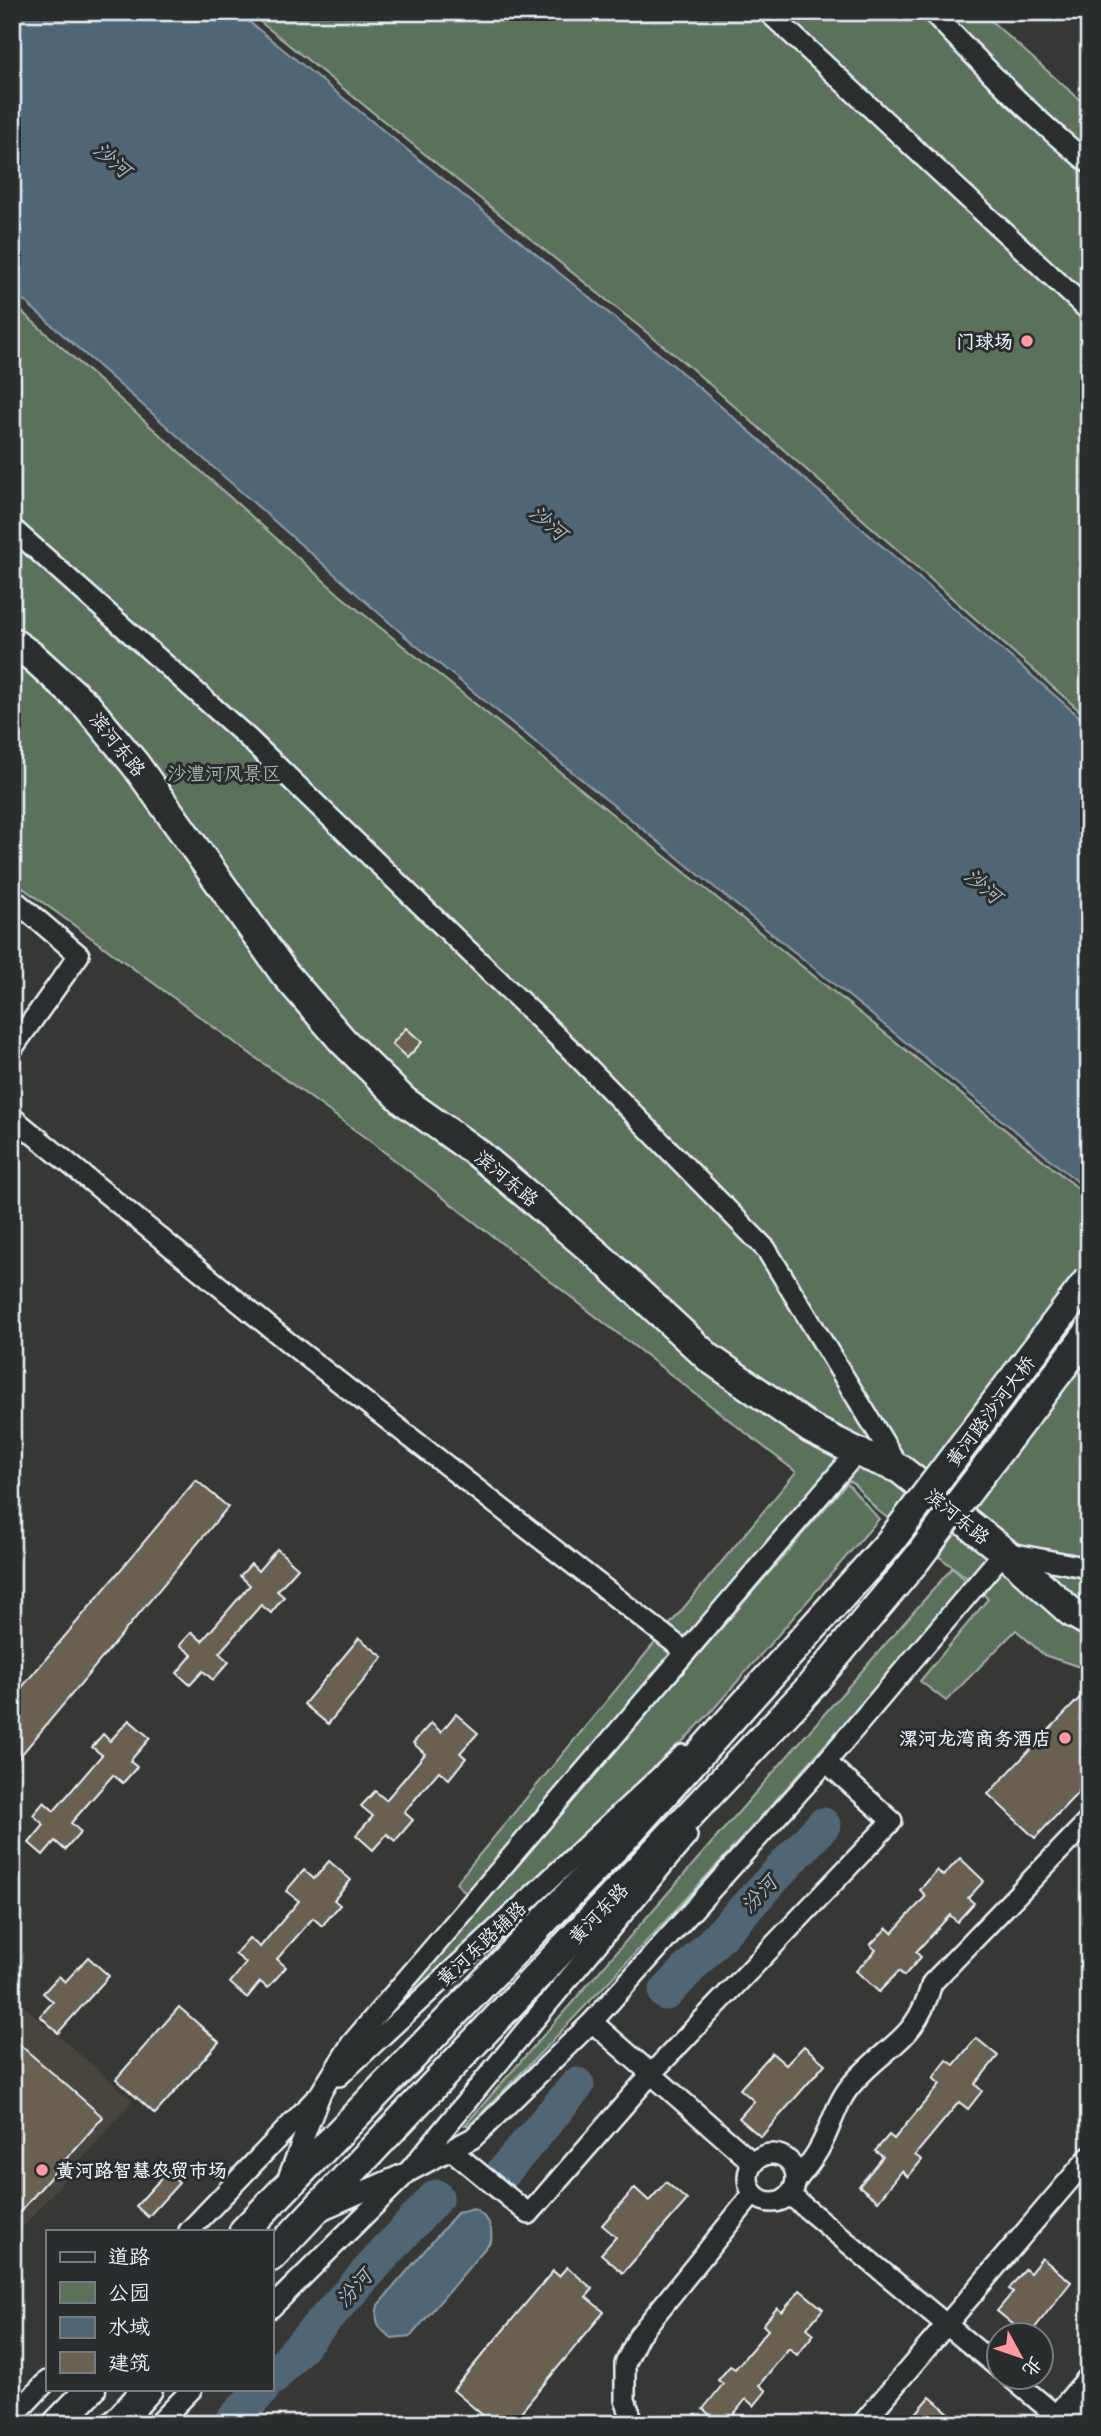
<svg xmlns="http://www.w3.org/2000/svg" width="1101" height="2436" font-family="Delius,'LXGW WenKai TC',sans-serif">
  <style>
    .built { fill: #46443d }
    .green { fill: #5c715b; stroke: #a2b1aa; stroke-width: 2 }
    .water { fill: #516675; stroke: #8d9ea9; stroke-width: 2 }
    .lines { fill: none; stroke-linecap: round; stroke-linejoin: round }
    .river { stroke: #516675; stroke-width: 35 }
    .building { fill: #696151; stroke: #e8f1f8; stroke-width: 2 }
    .street-casing { stroke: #e8f1f8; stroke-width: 24 }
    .secondary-casing { stroke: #e8f1f8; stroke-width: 33 }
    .street { stroke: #2a2d2e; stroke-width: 19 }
    .secondary { stroke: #2a2d2e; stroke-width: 28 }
    .secondary-bridge-casing { stroke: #e8f1f8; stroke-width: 33; stroke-linecap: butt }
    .secondary-bridge { stroke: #2a2d2e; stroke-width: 28 }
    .poi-dot { fill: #ff9aa2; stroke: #2a2d2e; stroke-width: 2.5 }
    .labels { text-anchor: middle; stroke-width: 6; stroke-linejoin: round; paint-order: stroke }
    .poi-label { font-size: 19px; font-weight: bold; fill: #e8f1f8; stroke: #2a2d2e; text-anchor: end }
    .street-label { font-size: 19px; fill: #e8f1f8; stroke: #2a2d2e }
    .park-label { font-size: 19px; fill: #a9b7b1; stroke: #2a2d2e }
    .water-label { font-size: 21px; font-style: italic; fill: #acb9c4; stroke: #2a2d2e }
  </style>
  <rect width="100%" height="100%" fill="#373735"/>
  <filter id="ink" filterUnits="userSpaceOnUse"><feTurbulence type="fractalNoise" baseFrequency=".0143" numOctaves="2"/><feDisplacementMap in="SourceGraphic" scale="14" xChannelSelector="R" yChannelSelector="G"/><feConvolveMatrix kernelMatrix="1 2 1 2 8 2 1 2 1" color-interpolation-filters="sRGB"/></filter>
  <g filter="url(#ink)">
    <polygon class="built" points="12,1996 133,2100 12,2240"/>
    <g class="green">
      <polygon points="248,12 981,12 1089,108 1089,719 691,368"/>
      <polygon points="12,303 341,596 1089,1197 1089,1670 1044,1655 1016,1630 946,1701 920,1681 988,1599 970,1580 877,1510 853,1483 833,1472 469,1897 456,1883 796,1472 374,1144 12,880"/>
      <polygon points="847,1483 879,1519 710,1713 614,1813 371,2033"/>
      <path d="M 952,1568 L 967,1581 C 808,1768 643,1950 470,2125 L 465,2125 Z"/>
    </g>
    <g class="water">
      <polygon points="12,12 237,12 673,365 1089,725 1089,1191 407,638 12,290"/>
      <path d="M 474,2209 C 488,2218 493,2225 491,2241 L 411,2336 L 392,2338 C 378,2329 374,2321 378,2305 L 457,2213 Z"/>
    </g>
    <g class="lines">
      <g class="river">
        <polyline points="666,1993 823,1825"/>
        <polyline points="504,2171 577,2085"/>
        <polyline points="271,2379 436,2197"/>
        <polyline points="230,2424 262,2389"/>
      </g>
    </g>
    <g class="building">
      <polygon points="406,1028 422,1042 407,1058 392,1044"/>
      <polygon points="196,1480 228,1507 12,1766 12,1699"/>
      <polygon points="277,1549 298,1568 277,1591 284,1597 271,1613 261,1605 219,1653 229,1662 213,1680 203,1671 190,1685 177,1673 192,1655 180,1645 192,1632 202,1641 250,1585 240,1576 251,1564 258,1571"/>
      <polygon points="359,1638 383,1657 328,1724 304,1704"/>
      <polygon points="1089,1688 1089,1781 1035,1838 988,1794"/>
      <polygon points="456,1714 478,1733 460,1753 466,1758 449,1779 439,1771 404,1812 413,1820 395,1841 387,1834 373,1850 356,1835 373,1816 361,1806 375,1791 386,1800 425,1754 413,1743 431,1723 441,1732"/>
      <polygon points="129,1720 150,1738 130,1761 137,1767 123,1783 113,1775 71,1823 81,1832 65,1850 55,1841 43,1855 29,1843 44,1825 33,1815 44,1802 54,1811 102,1755 92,1747 103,1734 110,1741"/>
      <polygon points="960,1858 984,1881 968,1898 974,1903 957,1922 950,1915 916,1952 921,1957 904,1976 899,1971 879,1992 856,1971 876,1950 870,1945 887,1928 892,1933 926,1896 920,1890 937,1870 943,1876"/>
      <polygon points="329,1861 351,1880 334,1900 340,1905 322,1926 313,1918 277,1959 286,1967 268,1988 260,1982 247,1998 230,1983 246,1963 235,1954 249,1938 260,1947 299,1901 286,1891 304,1870 314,1879"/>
      <polygon points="88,1957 109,1976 58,2033 40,2016 53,2002 43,1993 59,1976 65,1982"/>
      <polygon points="179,2007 219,2042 155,2114 116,2079"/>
      <polygon points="12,2038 103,2117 12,2221"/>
      <polygon points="976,2038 998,2056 975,2084 982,2091 968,2109 959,2102 915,2155 922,2160 908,2177 902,2171 878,2201 859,2186 883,2157 875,2151 889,2135 894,2139 940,2084 933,2078 947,2060 954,2065"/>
      <polygon points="804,2046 825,2064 761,2137 739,2118 754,2101 740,2089 772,2053 786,2065"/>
      <polygon points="167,2172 179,2183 148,2217 136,2206"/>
      <polygon points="666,2182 687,2200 623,2273 601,2254 616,2237 602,2225 635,2188 649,2201"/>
      <polygon points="1042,2258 1071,2282 1030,2334 1025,2334 997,2311 1013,2292 1009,2289 1025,2269 1030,2273"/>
      <polygon points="567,2267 593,2289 586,2297 604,2312 511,2424 493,2424 453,2390 553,2271 559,2276"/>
      <polygon points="800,2290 823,2309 807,2328 814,2334 797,2355 789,2348 759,2385 766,2391 754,2406 746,2399 726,2424 721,2424 703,2409 723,2384 718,2380 730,2366 735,2369 768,2330 763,2325 777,2308 782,2312"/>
      <polygon points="930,2397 962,2424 907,2424"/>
    </g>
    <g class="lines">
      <defs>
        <g id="street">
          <polyline points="768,12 1089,311"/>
          <path d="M 932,12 C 982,64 1032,118 1089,163"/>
          <polyline points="12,528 248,738 568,1047 766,1249 900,1469"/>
          <polyline points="12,898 79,955 12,1049"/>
          <polyline points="12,1117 289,1343 686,1652"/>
          <polyline points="592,2022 753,2163"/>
          <polyline points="339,2076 683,1755"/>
          <polyline points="451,2150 529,2214 651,2074 892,1821 826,1762"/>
          <circle cx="772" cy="2178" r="24"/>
          <polyline points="287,2181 321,2092 351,2044 857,1452"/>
          <path d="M 796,2181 C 805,2169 815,2158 821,2145 C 832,2125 837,2100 853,2083 C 888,2043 916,2042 932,1983 L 1089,1820"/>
          <polyline points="790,2195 1000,2369"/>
          <polyline points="321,2210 408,2172 473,2138 592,2022 826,1762 1004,1552 1089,1568"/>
          <polyline points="189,2231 315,2099"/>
          <polyline points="271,2308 408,2172 687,1836"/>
          <polyline points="1009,2376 1059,2418"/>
          <polyline points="12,2418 47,2381"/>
          <polyline points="158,2424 192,2389"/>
          <polyline points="634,2424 625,2400 625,2364 639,2335 753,2194"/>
          <polyline points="862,2424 1089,2157"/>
        </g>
        <g id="secondary">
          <polyline points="12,642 33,657 87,706 135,764 284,973 343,1041 404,1101 480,1155 599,1256 709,1358 811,1429 857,1452 900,1469 1004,1552 1071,1612 1089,1622"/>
          <polyline points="244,2231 625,1837 890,1542"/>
          <polyline points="271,2257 805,1693 916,1560"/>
          <polyline points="57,2424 91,2389"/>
          <polyline points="116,2424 148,2389"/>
          <polyline points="1054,2424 1089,2383"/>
        </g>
      </defs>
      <use href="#street" class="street-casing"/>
      <use href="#secondary" class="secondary-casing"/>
      <use href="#street" class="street"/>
      <use href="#secondary" class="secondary"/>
      <defs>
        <g id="secondary-bridge">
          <polyline points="890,1542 1089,1279"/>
          <polyline points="916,1560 1089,1332"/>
        </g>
      </defs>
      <use href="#secondary-bridge" class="secondary-bridge-casing"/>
      <use href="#secondary-bridge" class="secondary-bridge"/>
    </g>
  </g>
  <g class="poi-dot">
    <circle cx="1027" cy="341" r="7"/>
    <circle cx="1065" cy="1738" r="7"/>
    <circle cx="42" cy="2170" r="7"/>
  </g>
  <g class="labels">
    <g class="poi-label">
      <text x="1013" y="348">门球场</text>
      <text x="1051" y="1745">漯河龙湾商务酒店</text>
      <text x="56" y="2177" text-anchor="start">黄河路智慧农贸市场</text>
    </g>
    <g class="street-label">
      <text transform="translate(118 744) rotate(51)" y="7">滨河东路</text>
      <text transform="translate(507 1178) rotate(40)" y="7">滨河东路</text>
      <text transform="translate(990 1411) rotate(-53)" y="7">黄河路沙河大桥</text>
      <text transform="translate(958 1516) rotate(39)" y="7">滨河东路</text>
      <text transform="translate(598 1913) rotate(-46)" y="7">黄河东路</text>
      <text transform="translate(481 1943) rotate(-43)" y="7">黄河东路辅路</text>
    </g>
    <g class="park-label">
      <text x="224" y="780">沙澧河风景区</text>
    </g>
    <g class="water-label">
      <text transform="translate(112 160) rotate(40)" y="7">沙河</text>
      <text transform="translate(548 523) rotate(40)" y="7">沙河</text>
      <text transform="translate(983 886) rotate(40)" y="7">沙河</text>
      <text transform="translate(759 1894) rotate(-47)" y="7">汾河</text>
      <text transform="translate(354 2288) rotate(-48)" y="7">汾河</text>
    </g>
  </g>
  <rect width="1101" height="2436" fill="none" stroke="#2a2d2e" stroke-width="42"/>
  <rect x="21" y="21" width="1059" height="2394" fill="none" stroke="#e8f1f8" stroke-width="2.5" filter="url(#ink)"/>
  <rect x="46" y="2230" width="228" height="161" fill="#2a2d2e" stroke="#767b7f" stroke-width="2"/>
  <rect x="60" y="2252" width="35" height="10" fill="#2a2d2e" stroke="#767b7f" stroke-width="2"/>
  <text x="108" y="2264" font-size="21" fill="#e8f1f8">道路</text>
  <rect x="60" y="2282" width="35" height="21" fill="#5c715b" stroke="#767b7f" stroke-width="2"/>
  <text x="108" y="2300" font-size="21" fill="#e8f1f8">公园</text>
  <rect x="60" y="2317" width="35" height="21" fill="#516675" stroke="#767b7f" stroke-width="2"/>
  <text x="108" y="2334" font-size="21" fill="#e8f1f8">水域</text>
  <rect x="60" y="2352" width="35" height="21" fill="#696151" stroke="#767b7f" stroke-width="2"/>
  <text x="108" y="2370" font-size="21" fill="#e8f1f8">建筑</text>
  <g transform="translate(1020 2356) rotate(130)"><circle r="33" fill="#2a2d2e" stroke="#767b7f" stroke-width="2"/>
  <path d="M0-5L12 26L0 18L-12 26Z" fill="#ff9aa2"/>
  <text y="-10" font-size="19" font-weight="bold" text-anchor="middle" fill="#e8f1f8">北</text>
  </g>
</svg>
